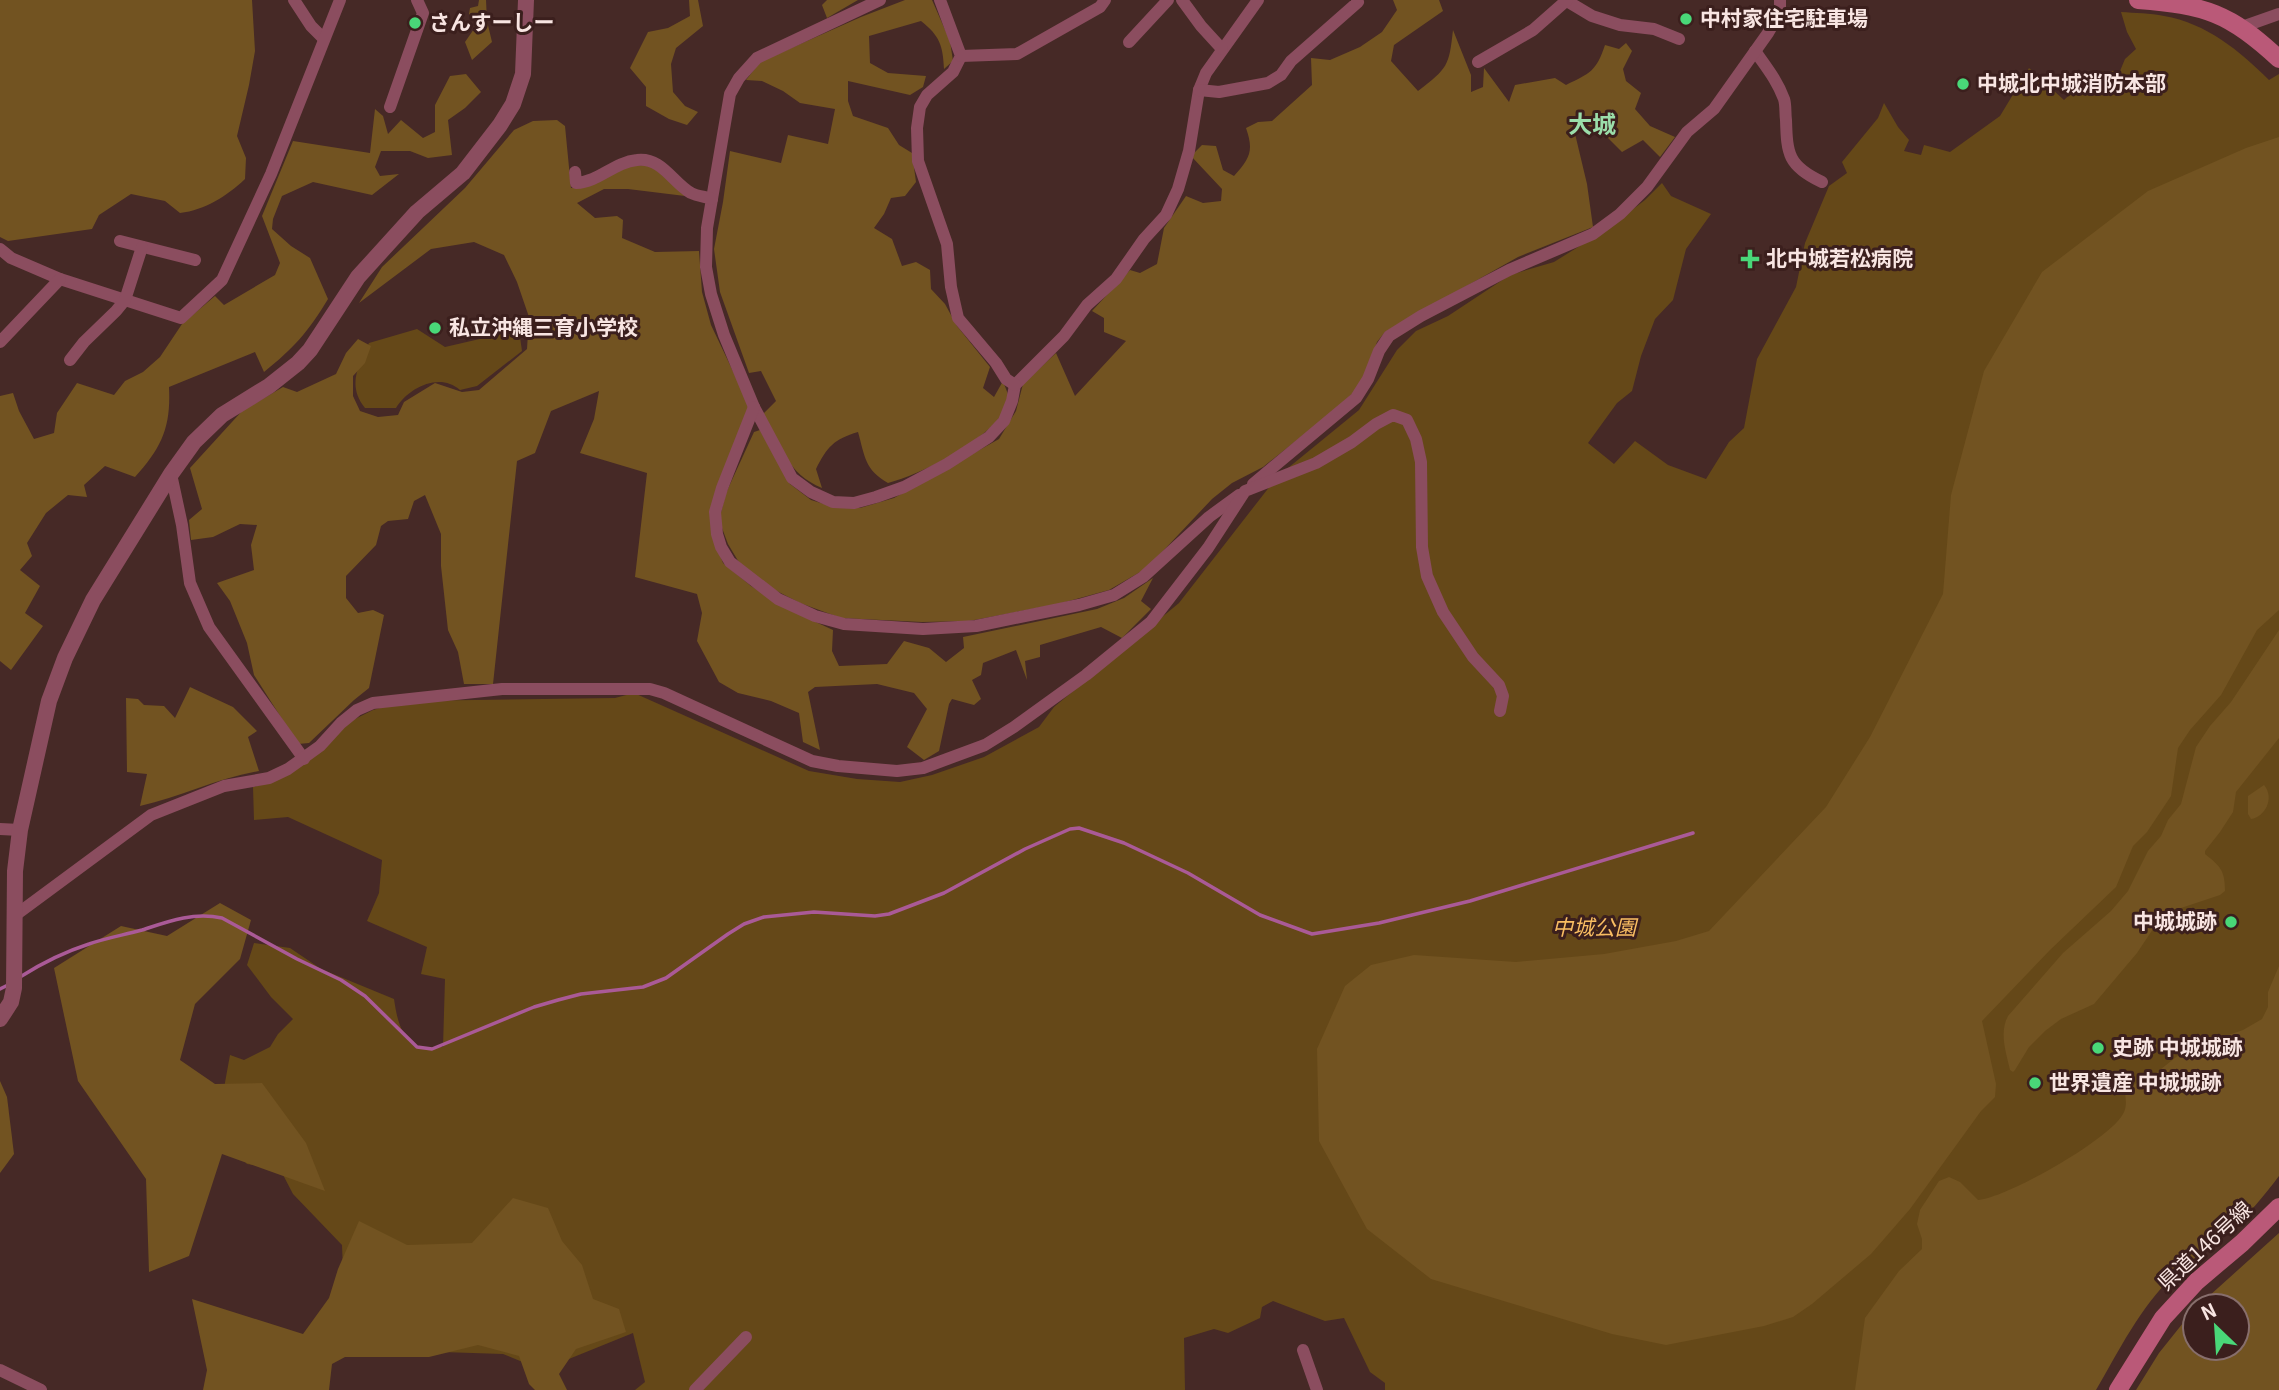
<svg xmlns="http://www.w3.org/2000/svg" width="2279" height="1390" font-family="Georgia,'Noto Sans JP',serif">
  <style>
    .green { fill: #654818 }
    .forest { fill: #725321 }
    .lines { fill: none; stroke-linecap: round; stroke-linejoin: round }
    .stream { stroke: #aa5a97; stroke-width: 3.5 }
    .minor { stroke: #8b4d5f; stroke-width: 12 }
    .tertiary { stroke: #8b4d5f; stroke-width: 16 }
    .secondary { stroke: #ba5978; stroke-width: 18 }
    .poi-dot { fill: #49d778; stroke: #3b1f1d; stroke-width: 2.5 }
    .labels { text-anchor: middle; stroke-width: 6; stroke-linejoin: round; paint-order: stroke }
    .poi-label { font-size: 21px; font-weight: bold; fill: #f8e5e2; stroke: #3b1f1d; text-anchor: start }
    .park-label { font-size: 21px; font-style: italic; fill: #f9bd62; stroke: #3b1f1d }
    .street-label { font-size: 21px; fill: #f8e5e2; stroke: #3b1f1d }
    .quarter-label { font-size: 24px; font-weight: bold; fill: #9bdeaa; stroke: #3b1f1d }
  </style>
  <rect width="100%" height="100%" fill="#462926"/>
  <g class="green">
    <path d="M 2121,12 C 2135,13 2150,13 2164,16 C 2206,23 2240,51 2269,80 L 2279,74 L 2279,1174 L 2161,1281 L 2088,1390 L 1385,1390 L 1385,1383 L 1370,1372 L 1344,1318 L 1325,1321 L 1273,1301 L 1262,1307 L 1260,1318 L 1228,1333 L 1214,1329 L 1184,1338 L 1185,1390 L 635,1390 L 645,1382 L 633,1333 L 554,1365 L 525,1363 L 503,1354 L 381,1350 L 330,1303 L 343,1270 L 342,1245 L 293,1194 L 280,1169 L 247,1164 L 232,1148 L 224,1088 L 230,1055 L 244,1060 L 270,1047 L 278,1034 L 293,1019 L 271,997 L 247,965 L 254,943 L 290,948 L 321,969 L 394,999 C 397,1019 400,1033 415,1047 L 443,1047 L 445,979 L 421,974 L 427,947 L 367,921 L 379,893 L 382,860 L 288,817 L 254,820 L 253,787 L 268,783 L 349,722 L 373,710 L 403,701 L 615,698 L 634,693 L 809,771 L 857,779 L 900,782 L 932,775 L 984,757 L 1039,727 L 1054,707 L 1179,603 L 1277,477 L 1359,410 L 1397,350 L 1416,331 L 1448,316 L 1510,275 L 1554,262 L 1607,229 L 1645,200 L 1662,183 L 1671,196 L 1711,214 L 1686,249 L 1673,300 L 1655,319 L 1641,356 L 1632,391 L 1617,403 L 1588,443 L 1614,464 L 1635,441 L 1668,465 L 1706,479 L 1729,442 L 1744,428 L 1757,359 L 1796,287 L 1805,243 L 1829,186 L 1847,173 L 1842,162 L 1878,118 L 1884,103 L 1898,127 L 1909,140 L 1904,151 L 1921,155 L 1924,145 L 1950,152 L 2000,116 L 2029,68 L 2064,100 L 2095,71 L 2120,71 L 2125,59 L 2136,49 L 2127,32 Z"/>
    <path d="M 417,329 L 445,347 L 519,330 L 522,351 L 477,386 L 460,390 C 440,372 409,387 396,408 L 365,408 C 347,386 358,366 369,343 Z"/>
  </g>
  <g class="forest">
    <path d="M 0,0 L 252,0 L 255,51 L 249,85 L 237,136 L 246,158 L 245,179 C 227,196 205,210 180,213 L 165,201 L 131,194 L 99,215 L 92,229 L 8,241 L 0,237 Z"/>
    <polygon points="479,0 486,0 487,21 492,42 472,60 465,42 474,29 476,20 469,14 470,8 478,6"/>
    <polygon points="689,0 698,0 703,26 676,48 671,64 673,92 685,106 698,112 687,125 669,119 646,106 646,87 630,68 648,32 668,28 690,16"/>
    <polygon points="827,0 858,0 827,18 822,5"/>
    <path d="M 905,0 L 932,0 L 950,41 L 953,61 L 944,69 C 943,46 940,36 921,21 L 869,36 L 870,63 L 888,73 L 926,76 L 923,87 L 910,95 L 848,81 L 848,101 L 853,116 L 888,128 L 899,145 L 912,153 L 916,182 L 905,196 L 891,198 L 884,214 L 874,228 L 892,239 L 902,266 L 916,262 L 930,270 L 931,289 L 945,304 L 957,326 L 990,367 L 983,388 L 994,397 L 1003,381 L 1009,397 C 1006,403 1004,411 1000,417 C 978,445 922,474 888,483 C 865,470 865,457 858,432 C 834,439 827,447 816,469 L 822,488 C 788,474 779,445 763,414 L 776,401 L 761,371 L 749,373 L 720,292 L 714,249 L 723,202 L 730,151 L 781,163 L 788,135 L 828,144 L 835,109 L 800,103 L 783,91 L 762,81 L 746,80 L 760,62 L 861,17 Z"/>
    <path d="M 1393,0 L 1439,0 L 1443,11 L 1394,45 L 1391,61 L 1418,91 C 1448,68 1449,66 1453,30 L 1471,75 L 1471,92 L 1483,87 L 1484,68 L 1509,102 L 1515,85 L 1555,78 L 1566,85 C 1590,73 1596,72 1605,45 L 1619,49 L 1626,43 L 1632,51 L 1623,69 L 1626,81 L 1641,93 L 1635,109 L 1650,126 L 1675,137 L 1660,157 L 1643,140 L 1622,152 L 1603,133 L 1571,117 L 1587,184 L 1593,227 L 1518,257 L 1385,332 L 1377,342 L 1367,371 L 1353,393 L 1336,409 L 1263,467 L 1232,483 L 1212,499 L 1147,568 L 1109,590 L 1058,604 L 969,621 L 922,622 L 841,618 L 800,603 L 771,588 L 740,564 L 728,544 L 719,520 L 726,493 L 754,432 L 760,430 L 790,484 L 811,500 L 834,507 L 860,508 L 894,498 L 999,439 L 1016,411 L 1023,384 L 1056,353 L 1075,396 L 1126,341 L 1104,332 L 1104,318 L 1092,311 L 1130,270 L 1140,273 L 1157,264 L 1164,228 L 1186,196 L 1203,203 L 1221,201 L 1222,189 L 1191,156 L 1202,145 L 1216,146 L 1223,170 L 1234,176 C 1250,158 1254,151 1246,128 L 1258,122 L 1272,121 L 1312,85 L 1311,58 L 1330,60 L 1360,47 L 1382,32 L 1397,10 Z"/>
    <path d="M 466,74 L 481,92 L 465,108 L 448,120 L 452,155 L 428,158 L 410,151 L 381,151 L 375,167 L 380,176 L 399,174 L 372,195 L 313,182 L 282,196 L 273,219 L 272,229 L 291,246 L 310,258 L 328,299 C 308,332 294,348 264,372 L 255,352 L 169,387 C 171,427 162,447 135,477 L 105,466 L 84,485 L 87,497 L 68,495 L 46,513 L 27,543 L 32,556 L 20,570 L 40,586 L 25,613 L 43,626 L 11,670 L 0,661 L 0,396 L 13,393 L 19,411 L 34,439 L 54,433 L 57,413 L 77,383 L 114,395 L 125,381 L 143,372 L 160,357 L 182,324 L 215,296 L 224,305 L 275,275 L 280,263 L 262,216 L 293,141 L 370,153 L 375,109 L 383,116 L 388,134 L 401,120 L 423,138 L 435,132 L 435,105 L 450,76 Z"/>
    <path d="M 557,120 L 565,126 L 571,188 C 596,186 627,158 651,167 C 660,171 677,189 685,196 L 628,189 L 604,189 L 577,203 L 595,218 L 617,216 L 623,220 L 622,238 L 655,252 L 699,251 L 702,292 L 711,325 L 750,407 L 713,537 L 723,563 L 751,586 L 792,611 L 833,630 L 832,651 L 839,666 L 887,664 L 904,641 L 929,648 L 946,662 L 964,648 L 963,637 L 1097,609 L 1124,598 L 1153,578 L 1141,601 L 1151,609 L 1122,638 L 1101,627 L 1040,645 L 1040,657 L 1025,661 L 1027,680 L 1016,650 L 983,663 L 981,675 L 972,680 L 981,699 L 974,705 L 952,699 L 949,704 L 939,751 L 924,760 L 907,747 L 927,709 L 914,693 L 877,684 L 815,687 L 808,692 L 820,750 L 803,742 L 799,713 L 771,701 L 738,693 L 719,682 L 697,641 L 702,613 L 697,594 L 635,577 L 647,473 L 580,453 L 594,419 L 599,391 L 551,411 L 535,453 L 517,461 L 493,684 L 464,684 L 458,652 L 448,630 L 441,566 L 441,534 L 425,495 L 414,501 L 408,519 L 388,521 L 381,526 L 376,545 L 346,576 L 346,598 L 358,613 L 373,610 L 384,615 L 369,688 L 354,700 L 309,743 L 298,744 L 254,675 L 247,643 L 230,601 L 217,583 L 254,570 L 251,545 L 257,525 L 240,524 L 213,537 L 191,540 L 189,520 L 202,509 L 190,468 L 242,411 L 283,387 L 297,392 L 336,374 L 346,353 L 358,339 L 371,346 L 365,363 L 353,376 L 353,396 L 360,411 L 378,417 L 398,415 L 404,402 L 435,383 L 462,392 L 479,390 L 527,349 L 529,317 L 517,282 L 504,255 L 474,242 L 431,249 L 359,303 L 382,267 L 465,188 L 514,130 L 533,121 Z"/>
    <polygon points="2279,137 2279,610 2257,630 2221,695 2190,730 2178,748 2171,796 2147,832 2133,846 2116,887 2050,950 1982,1021 1996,1084 1995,1097 1981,1111 1910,1209 1871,1254 1812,1304 1793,1317 1764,1326 1666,1345 1612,1334 1431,1279 1367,1229 1319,1141 1317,1049 1345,986 1371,965 1414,955 1516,962 1604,954 1676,941 1709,931 1826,807 1870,737 1943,594 1951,495 1984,371 2042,272 2148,191 2246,148"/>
    <path d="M 2279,630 L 2279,738 L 2236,792 L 2233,812 L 2220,832 L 2205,851 L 2205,854 C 2220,866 2225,870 2225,891 L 2220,895 L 2172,911 L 2161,917 L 2137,953 L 2094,1004 L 2061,1019 L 2045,1031 L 2029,1047 L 2015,1070 L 2013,1072 L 2010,1070 C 2006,1052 1999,1033 2008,1016 L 2063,953 L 2111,911 L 2128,891 L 2148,851 L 2161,836 L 2168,820 L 2181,804 L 2196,747 L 2210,726 L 2231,702 Z"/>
    <path d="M 190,687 L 233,707 L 257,731 L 248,737 L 259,771 C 218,778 180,797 140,806 L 147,774 L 127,772 L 126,698 L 138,699 L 144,705 L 164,706 L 175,718 Z"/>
    <path d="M 2264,785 C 2275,798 2265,817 2251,819 L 2248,814 L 2248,796 Z"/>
    <polygon points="220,903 251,920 240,959 195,1004 180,1060 215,1084 262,1083 306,1143 325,1191 222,1154 189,1256 149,1272 146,1179 78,1081 54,968 121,926 167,936"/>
    <path d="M 2279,966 L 2279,1176 C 2264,1196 2248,1215 2229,1232 C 2212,1247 2191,1259 2174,1275 C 2140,1307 2119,1351 2096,1390 L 1855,1390 L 1865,1318 L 1899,1271 L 1922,1249 L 1922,1239 L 1917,1224 L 1920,1210 L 1939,1181 L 1949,1177 L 1960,1182 L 1978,1200 C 2007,1198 2110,1139 2123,1114 C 2127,1107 2126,1100 2125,1093 L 2129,1087 L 2156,1073 L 2185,1050 L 2243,1030 L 2262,1019 L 2268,1007 L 2268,992 Z"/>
    <polygon points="0,1081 7,1097 14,1154 0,1173"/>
    <polygon points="513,1198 548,1208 562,1241 582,1265 593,1299 619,1309 626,1332 576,1349 559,1374 567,1390 535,1390 529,1384 519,1356 478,1345 429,1357 345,1357 332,1364 329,1390 203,1390 207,1370 192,1299 303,1334 329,1298 338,1269 359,1221 407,1245 472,1243"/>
    <polygon points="2279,1233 2279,1390 2136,1390 2159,1353 2195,1308 2195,1348 2237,1348 2237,1306 2198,1306"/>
  </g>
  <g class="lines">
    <g class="stream">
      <path d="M 20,977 C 42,963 64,952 89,944 C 106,938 124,935 142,930 C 169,921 193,912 222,918 L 297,959 L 341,980 L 365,996 L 417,1047 L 432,1049 L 534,1007 L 558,1000 L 581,994 L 643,987 L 666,978 L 728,934 L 744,924 L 764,917 L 814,912 L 875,916 L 889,914 L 944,893 L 1025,849 L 1070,829 L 1079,828 L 1124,843 L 1188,873 L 1260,915 L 1312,934 L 1379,923 L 1470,901 L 1693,833"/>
      <polyline points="0,989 8,985"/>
    </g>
    <g class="minor">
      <polyline points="294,0 311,26 324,39"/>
      <polyline points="880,0 757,58 739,78 730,94 707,228 706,267 711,294 724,335 754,407 792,478 811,492 833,502 854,503 876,497 904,487 947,464 989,437 1004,421 1012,401 1015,385 1064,336 1087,305 1116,279 1144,239 1166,215 1178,189 1189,151 1199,90 1206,73 1258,0"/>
      <polyline points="940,0 961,56 953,72 927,95 920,107 917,128 918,161 947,244 951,287 958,318 996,363 1006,379 1015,385"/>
      <polyline points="1182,0 1201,26 1222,49"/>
      <polyline points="1567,1 1592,16 1620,25 1654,29 1679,39"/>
      <polyline points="2242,27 2279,14"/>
      <polyline points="1129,42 1168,0"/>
      <path d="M 1755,51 C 1766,67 1777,80 1784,99 C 1786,105 1785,113 1786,120 C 1787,154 1788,166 1822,182"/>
      <polyline points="961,56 1017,54 1100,7 1105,0"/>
      <polyline points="1478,62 1533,30 1567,0"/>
      <polyline points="1199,90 1219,92 1268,83 1281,75 1291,61 1358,2 1357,0"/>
      <polyline points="390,107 423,13 417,0"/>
      <path d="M 575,172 L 576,183 C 599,182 614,162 637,160 C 662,157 672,182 691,193 C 697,196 706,197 712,199"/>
      <polyline points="120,241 195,260"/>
      <polyline points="0,249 11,258 60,279 181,318 222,280 271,174 340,0"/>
      <polyline points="0,342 60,279"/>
      <polyline points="70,360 84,342 116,311 125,300 142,247"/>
      <polyline points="754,407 722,488 715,512 717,534 721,547 730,562 778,599 815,616 844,624 923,629 976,626 1079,605 1114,595 1143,577 1209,517 1239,495"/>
      <polyline points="171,474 182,525 190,583 209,627 304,759"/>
      <polyline points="1253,484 1356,398 1368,379 1379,351 1389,336 1421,316 1509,270 1593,234 1620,214 1647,187 1687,132 1714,109 1768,33 1780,12 1780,0"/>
      <polyline points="0,829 20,830"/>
      <polyline points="13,917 151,815 224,786 269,778 288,769 320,746 341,723 357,710 373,703 502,689 650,689 664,693 812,761 838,766 897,771 923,768 985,745 1014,727 1086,675 1151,622 1208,548 1245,491 1316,463 1352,442 1376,424 1393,415 1407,420 1416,439 1421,462 1422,547 1427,576 1443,612 1473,657 1499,685 1503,696 1500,711"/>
      <polyline points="1303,1350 1317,1390"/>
      <polyline points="0,1370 41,1390"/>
      <polyline points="695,1390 746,1337"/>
    </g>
    <polyline class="tertiary" points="0,1019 11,1002 14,988 15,871 20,830 49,701 65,658 93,600 171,474 194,442 222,415 269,386 298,363 310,350 358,277 417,212 463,173 500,125 513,104 523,74 526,0"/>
    <g class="secondary">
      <path d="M 2138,0 C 2205,5 2230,13 2279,59"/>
      <polyline points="2118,1390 2163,1318 2197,1281 2242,1243 2279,1207"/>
    </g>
  </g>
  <g class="poi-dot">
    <circle cx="1686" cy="19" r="7"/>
    <circle cx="415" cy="23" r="7"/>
    <circle cx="1963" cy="84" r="7"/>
    <path d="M1746.5 248.5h7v7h7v7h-7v7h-7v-7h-7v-7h7z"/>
    <circle cx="435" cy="328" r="7"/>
    <circle cx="2231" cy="922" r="7"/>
    <circle cx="2098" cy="1048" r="7"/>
    <circle cx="2035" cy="1083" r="7"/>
  </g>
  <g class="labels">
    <g class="poi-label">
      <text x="1700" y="26">中村家住宅駐車場</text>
      <text x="429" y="30">さんすーしー</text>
      <text x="1977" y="91">中城北中城消防本部</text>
      <text x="1766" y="266">北中城若松病院</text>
      <text x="449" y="335">私立沖縄三育小学校</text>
      <text x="2217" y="929" text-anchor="end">中城城跡</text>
      <text x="2112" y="1055">史跡 中城城跡</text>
      <text x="2049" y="1090">世界遺産 中城城跡</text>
    </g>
    <g class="park-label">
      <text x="1594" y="935">中城公園</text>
    </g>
    <g class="street-label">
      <text transform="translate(2205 1246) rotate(-43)" y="7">県道146号線</text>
    </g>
    <g class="quarter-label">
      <text x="1592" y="133">大城</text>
    </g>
  </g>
  <g transform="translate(2216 1327) rotate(335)"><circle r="33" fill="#3b1f1d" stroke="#876e6c" stroke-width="2"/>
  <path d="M0-5L12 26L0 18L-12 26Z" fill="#49d778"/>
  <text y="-10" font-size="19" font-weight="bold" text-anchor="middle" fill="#f8e5e2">N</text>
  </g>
</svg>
